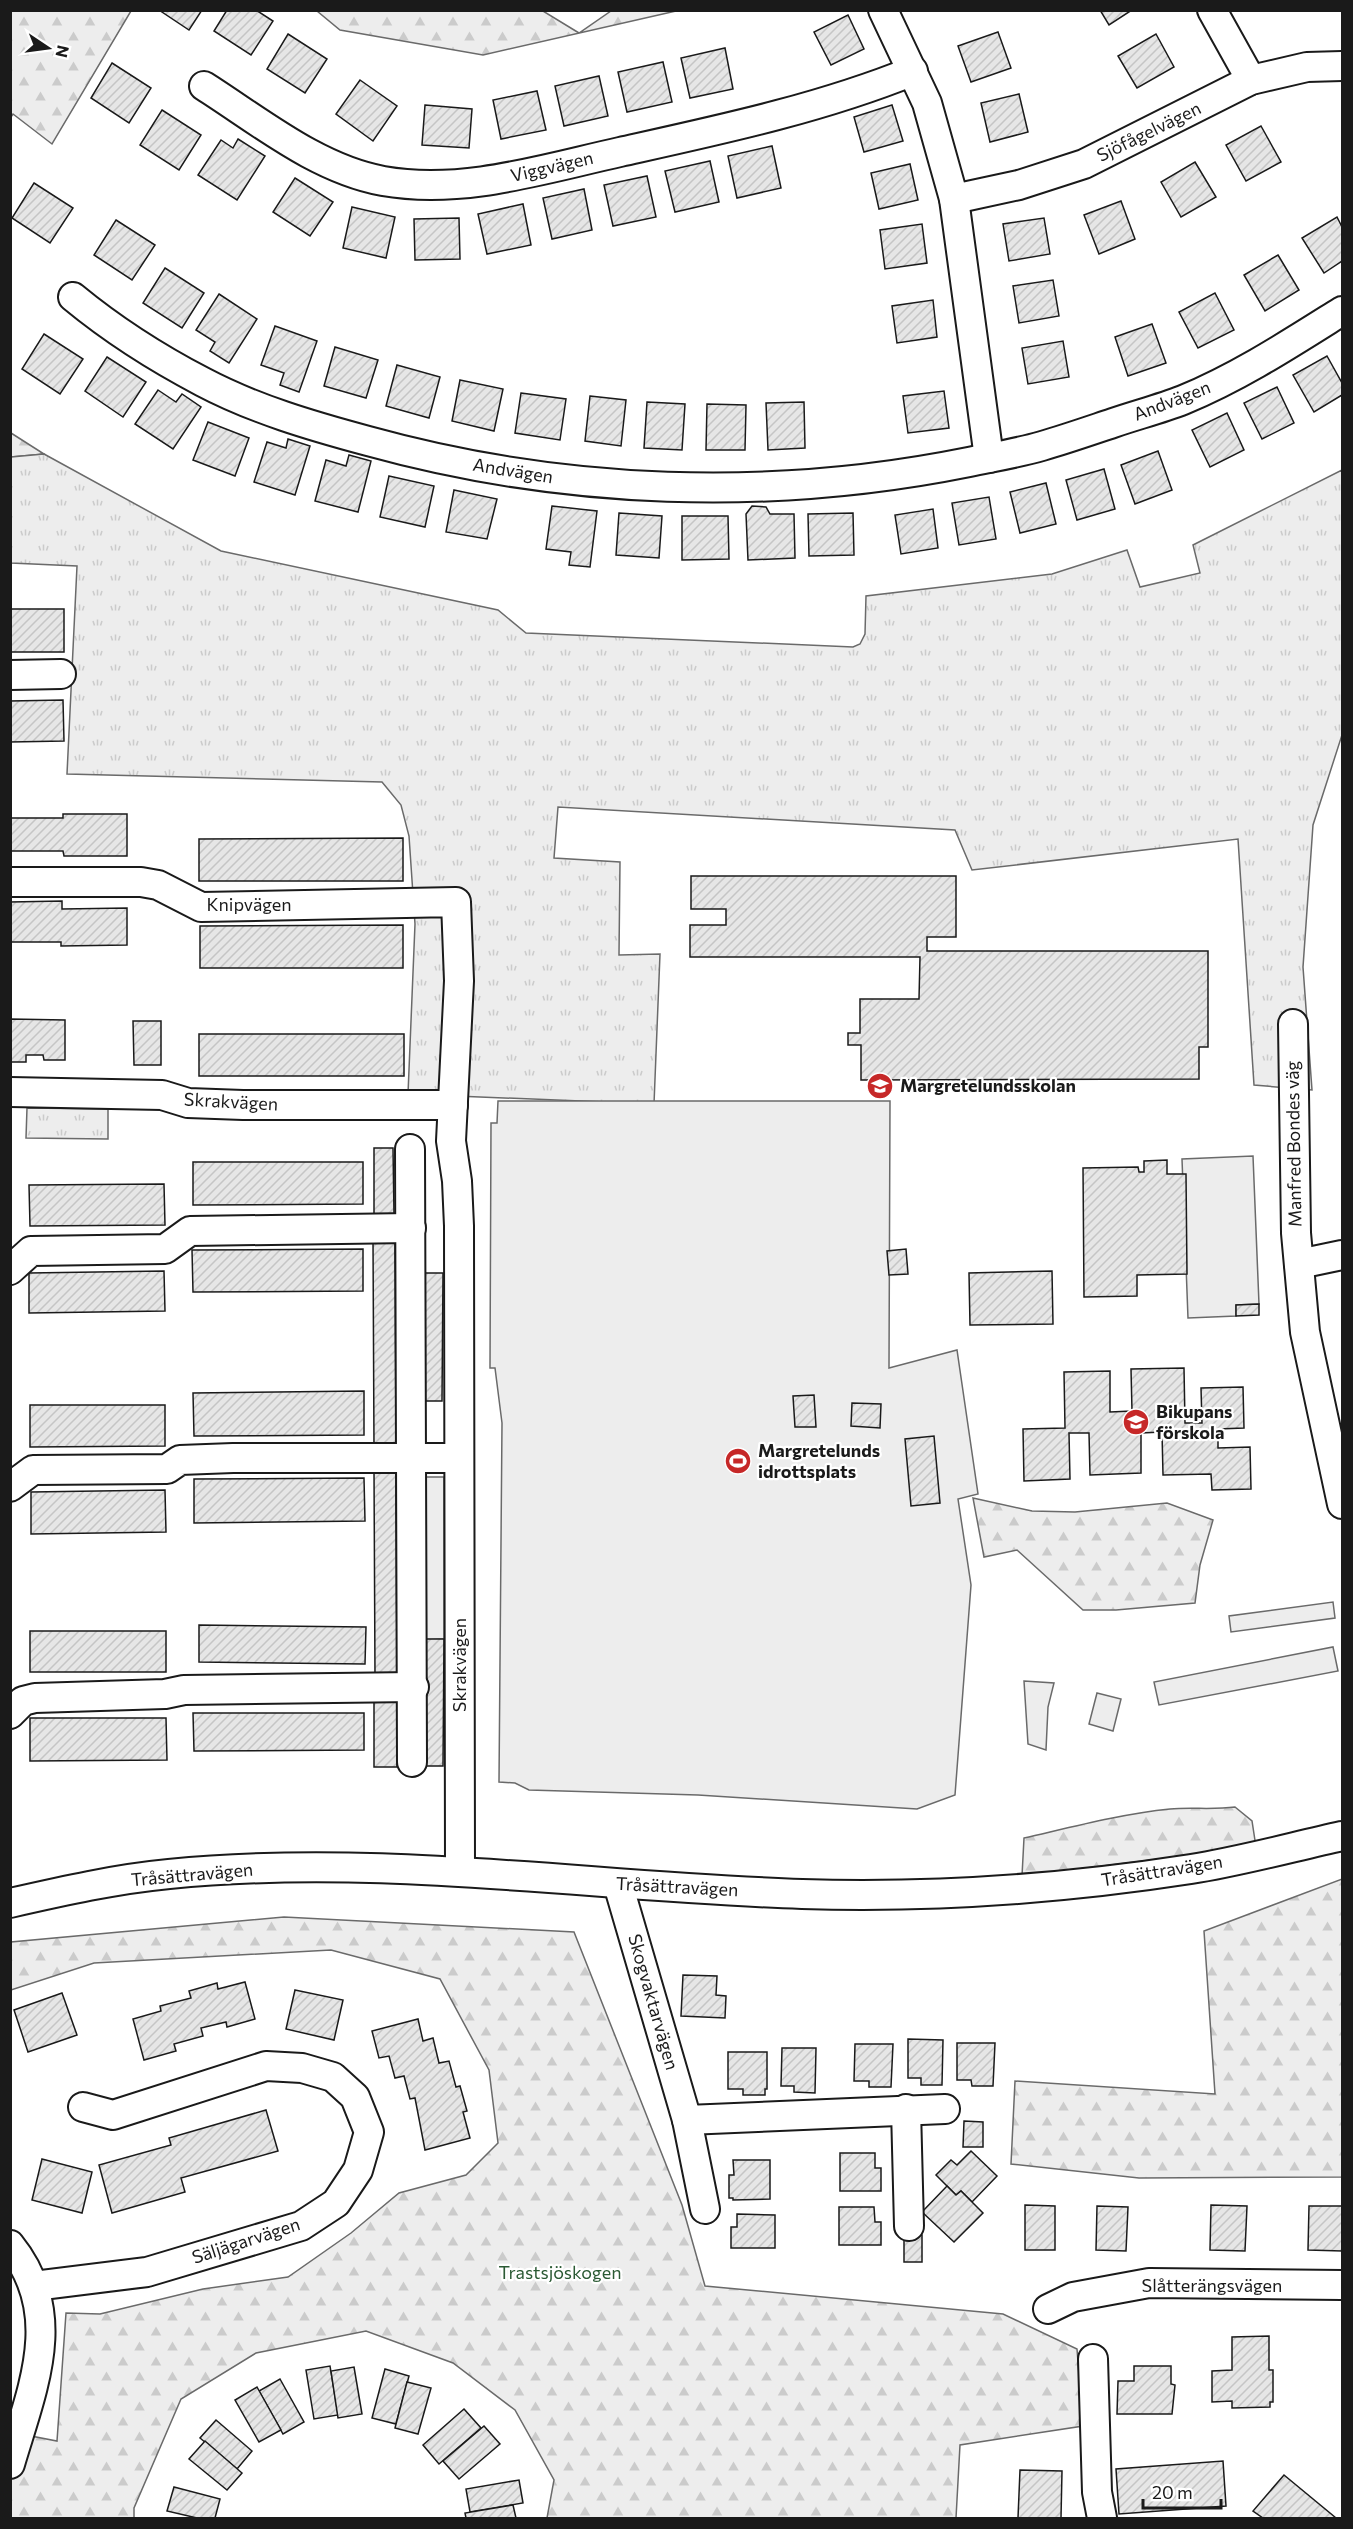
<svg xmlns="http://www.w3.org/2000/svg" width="1353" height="2529" font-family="Commissioner,sans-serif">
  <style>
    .forest { fill: url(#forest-firs); stroke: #6a6a6a; stroke-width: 1.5 }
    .park { fill: url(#park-tufts); stroke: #6a6a6a; stroke-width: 1.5 }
    .built { fill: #ededed; stroke: #6a6a6a; stroke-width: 1.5 }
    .building { fill: url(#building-hatch); stroke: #1a1a1a; stroke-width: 1.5 }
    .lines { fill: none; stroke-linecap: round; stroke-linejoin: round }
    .minor-casing { stroke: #1a1a1a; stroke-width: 32 }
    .minor { stroke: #fff; stroke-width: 28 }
    .labels { text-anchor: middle; stroke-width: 4.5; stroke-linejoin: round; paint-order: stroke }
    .street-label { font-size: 18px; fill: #1a1a1a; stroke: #fff }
    .poi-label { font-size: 18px; font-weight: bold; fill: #1a1a1a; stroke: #fff; text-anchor: start }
    .park-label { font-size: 18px; fill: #2b5a34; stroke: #fff }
  </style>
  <defs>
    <pattern id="forest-firs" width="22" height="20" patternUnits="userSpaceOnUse" patternTransform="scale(1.5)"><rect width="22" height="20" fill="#ededed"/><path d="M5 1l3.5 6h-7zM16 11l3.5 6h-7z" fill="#cbcbcb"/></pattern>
    <pattern id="park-tufts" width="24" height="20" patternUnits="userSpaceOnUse" patternTransform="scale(1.5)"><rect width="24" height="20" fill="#ededed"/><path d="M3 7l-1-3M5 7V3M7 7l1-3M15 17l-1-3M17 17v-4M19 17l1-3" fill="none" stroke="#cbcbcb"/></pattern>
    <pattern id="building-hatch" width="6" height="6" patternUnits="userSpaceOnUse" patternTransform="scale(1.5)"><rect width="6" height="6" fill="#e6e6e6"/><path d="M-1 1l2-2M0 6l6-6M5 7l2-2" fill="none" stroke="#c5c5c5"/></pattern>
  </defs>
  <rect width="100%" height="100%" fill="#fff"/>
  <g class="forest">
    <polygon points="11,10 131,11 52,144 13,114 11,117"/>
    <polygon points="317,11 543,11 579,33 611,11 676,11 483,55 340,30"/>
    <polygon points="11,433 44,454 11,457"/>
    <polygon points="973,1498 1032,1511 1075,1512 1167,1503 1213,1520 1200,1565 1195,1603 1116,1610 1083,1610 1017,1550 984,1557"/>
    <path d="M 1235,1807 L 1252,1821 L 1256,1847 L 1022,1876 L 1024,1838 C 1072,1827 1121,1814 1170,1809 C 1191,1807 1213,1810 1235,1807 Z"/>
    <polygon points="1342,1879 1342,2177 1139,2178 1011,2164 1015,2081 1215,2094 1204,1931"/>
    <polygon points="284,1917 574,1932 682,2205 705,2286 1003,2314 1077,2349 1083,2426 960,2445 956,2518 547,2518 554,2480 515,2410 453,2363 366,2331 256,2353 181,2399 134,2508 134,2518 11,2518 10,2432 57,2441 66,2313 100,2314 203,2289 288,2277 351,2233 399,2193 466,2175 498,2143 489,2070 440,1979 331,1950 94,1963 11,1990 11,1942"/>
  </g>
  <g class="park">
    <polygon points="44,454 221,551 498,610 526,633 853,647 860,644 865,634 866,596 1052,574 1127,550 1140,587 1200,573 1193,545 1342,470 1342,735 1313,825 1303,967 1312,1090 1254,1085 1238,839 972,870 955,830 558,807 554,858 620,862 619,955 660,954 654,1104 408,1094 415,924 409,836 401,805 382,782 67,774 77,566 11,563 11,457"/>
    <polygon points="27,1108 108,1109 108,1139 26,1138"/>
  </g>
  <g class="built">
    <polygon points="498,1101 890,1101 889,1368 957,1350 978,1494 958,1499 971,1585 955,1795 917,1809 698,1795 529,1790 515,1783 499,1782 502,1423 495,1368 490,1368 491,1123 497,1123"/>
    <polygon points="1253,1156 1259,1304 1236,1305 1236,1316 1188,1318 1182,1159"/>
    <polygon points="422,1477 444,1477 444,1639 422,1640"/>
    <polygon points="1333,1602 1335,1618 1231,1632 1229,1616"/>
    <polygon points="1333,1647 1338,1671 1159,1705 1154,1682"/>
    <polygon points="1024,1681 1054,1683 1048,1707 1046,1750 1028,1744"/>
    <polygon points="1097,1693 1121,1699 1113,1731 1089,1724"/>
  </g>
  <g class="building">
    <polygon points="159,10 202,10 189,30"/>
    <polygon points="227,10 256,10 273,21 251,55 214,31"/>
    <polygon points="1100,10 1132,10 1109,25"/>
    <polygon points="848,15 864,49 831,65 814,32"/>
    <polygon points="998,32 1011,68 971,82 958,46"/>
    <polygon points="288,34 327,59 305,93 267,69"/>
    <polygon points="1156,34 1174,67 1137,88 1118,56"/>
    <polygon points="725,48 733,89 690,98 681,58"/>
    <polygon points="663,62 672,102 627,112 618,72"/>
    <polygon points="112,63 151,88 129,123 91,98"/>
    <polygon points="599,76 608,116 564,126 555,86"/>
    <polygon points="360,80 397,106 373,141 336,114"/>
    <polygon points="537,91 546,130 501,139 493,100"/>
    <polygon points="1019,94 1028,132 990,142 981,103"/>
    <polygon points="425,105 472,109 469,148 422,145"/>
    <polygon points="892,105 903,141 864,152 854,117"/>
    <polygon points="162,110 201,135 179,170 140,145"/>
    <polygon points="1261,126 1281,162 1246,181 1226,145"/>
    <polygon points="238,139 265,156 237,200 198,175 221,140 233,148"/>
    <polygon points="772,146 781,188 737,198 728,156"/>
    <polygon points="710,161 719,202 675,212 665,171"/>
    <polygon points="1195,162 1216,197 1181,217 1161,182"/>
    <polygon points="910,164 918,200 879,209 871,173"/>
    <polygon points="647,176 656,217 613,226 604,185"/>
    <polygon points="295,178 333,202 310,236 273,212"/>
    <polygon points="34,183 73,208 50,243 12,218"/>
    <polygon points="584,189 592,230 552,239 543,198"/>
    <polygon points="1121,201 1135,239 1099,254 1084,215"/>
    <polygon points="523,204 531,245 487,254 478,214"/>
    <polygon points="352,207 395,217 386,258 343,248"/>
    <polygon points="1337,217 1342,227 1342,261 1324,273 1302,238"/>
    <polygon points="459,218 460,259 415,260 414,219"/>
    <polygon points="1044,218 1050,254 1009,261 1003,224"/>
    <polygon points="116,220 155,245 132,280 94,255"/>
    <polygon points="922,224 927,263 885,269 880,230"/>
    <polygon points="1278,255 1299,290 1265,311 1244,275"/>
    <polygon points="165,268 204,293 182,328 143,303"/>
    <polygon points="1053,280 1059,316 1019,323 1013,286"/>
    <polygon points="1215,293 1234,330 1198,348 1179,312"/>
    <polygon points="219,294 257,319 229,363 210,351 215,342 196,330"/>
    <polygon points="933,300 937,337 897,343 892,306"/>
    <polygon points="1152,324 1166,363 1128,376 1115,337"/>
    <polygon points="275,326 317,341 299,392 280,385 284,373 261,365"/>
    <polygon points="44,334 83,359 60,394 22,369"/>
    <polygon points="1063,341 1069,377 1028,384 1022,348"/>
    <polygon points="335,347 378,360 366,398 324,386"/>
    <polygon points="1327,356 1342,383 1342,395 1314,412 1293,375"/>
    <polygon points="107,357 146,382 123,417 85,391"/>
    <polygon points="397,365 440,377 429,418 386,406"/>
    <polygon points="460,380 503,389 494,431 452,421"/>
    <polygon points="1277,387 1294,423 1262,439 1244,403"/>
    <polygon points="158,390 176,402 182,394 201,407 173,449 135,424"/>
    <polygon points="944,391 949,428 908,433 903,396"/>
    <polygon points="521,393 566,399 560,440 515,433"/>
    <polygon points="590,396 626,400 621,446 585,441"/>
    <polygon points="647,402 685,404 682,450 644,448"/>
    <polygon points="804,402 805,448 768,450 766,403"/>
    <polygon points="707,404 746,405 745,450 706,450"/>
    <polygon points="1227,413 1244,450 1210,467 1192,430"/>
    <polygon points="208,422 249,438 235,476 193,460"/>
    <polygon points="288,439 310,446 295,495 254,482 267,442 286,448"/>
    <polygon points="1158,451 1172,490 1135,504 1121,465"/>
    <polygon points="349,455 371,461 358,512 315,501 326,460 346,466"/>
    <polygon points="1104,469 1115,509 1077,520 1066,480"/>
    <polygon points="389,476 434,486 425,527 380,517"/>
    <polygon points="1046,483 1056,524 1020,533 1010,492"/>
    <polygon points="454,490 497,499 487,539 446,532"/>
    <polygon points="989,497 996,539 959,545 952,503"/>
    <polygon points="552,506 597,511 590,567 569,565 571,552 546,549"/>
    <polygon points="752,506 766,507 770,514 794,514 795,558 748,560 746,514"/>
    <polygon points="933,509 938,548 901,554 895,515"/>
    <polygon points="619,513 662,516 659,558 616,555"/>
    <polygon points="853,513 854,555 809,556 808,514"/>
    <polygon points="682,516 728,516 729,559 682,560"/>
    <rect x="10" y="609" width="54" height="43"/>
    <polygon points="63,700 64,741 10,742 10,701"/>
    <polygon points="63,814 127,814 127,856 64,856 63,851 10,851 10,818 63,818"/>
    <polygon points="403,838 403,881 199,881 199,839"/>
    <polygon points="691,876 956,876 956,937 927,937 927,951 1208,951 1208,1047 1199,1047 1199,1079 861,1080 861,1045 848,1045 848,1033 860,1033 860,999 919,999 920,957 690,957 690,925 726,925 726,909 691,909"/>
    <polygon points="62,901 62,909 127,908 127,945 61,946 61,942 10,942 10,902"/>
    <polygon points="403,925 403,968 200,968 200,926"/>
    <polygon points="10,1019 65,1020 65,1060 44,1060 43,1055 26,1055 26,1062 10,1062"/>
    <polygon points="133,1021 161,1021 161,1065 134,1065"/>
    <rect x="199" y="1034" width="205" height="42"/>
    <polygon points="374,1148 393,1148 394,1215 374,1215"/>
    <polygon points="1167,1160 1167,1174 1186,1174 1187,1274 1137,1275 1137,1296 1084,1297 1083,1168 1138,1167 1139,1172 1144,1172 1144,1161"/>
    <polygon points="193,1162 363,1162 363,1204 193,1205"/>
    <polygon points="164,1184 165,1225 30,1226 29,1185"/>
    <polygon points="395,1239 396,1446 374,1446 373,1240"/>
    <polygon points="363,1249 363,1291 193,1292 192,1250"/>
    <polygon points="906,1249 908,1274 889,1275 887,1251"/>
    <polygon points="164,1271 165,1311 29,1313 29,1273"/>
    <polygon points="1052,1271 1053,1324 970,1325 969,1273"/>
    <polygon points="422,1273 443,1273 442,1401 422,1401"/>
    <polygon points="1259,1304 1259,1315 1236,1316 1236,1305"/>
    <polygon points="1184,1368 1185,1423 1202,1423 1201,1388 1243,1387 1244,1428 1218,1429 1218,1448 1250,1447 1251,1489 1212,1490 1211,1474 1163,1475 1162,1432 1141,1433 1141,1473 1090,1475 1089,1433 1069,1433 1070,1479 1024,1481 1023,1429 1065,1428 1064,1372 1110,1371 1110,1412 1132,1411 1131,1369"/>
    <polygon points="364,1391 364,1435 194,1436 193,1393"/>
    <polygon points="814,1395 816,1427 795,1427 793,1396"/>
    <polygon points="852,1403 881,1404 880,1428 851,1426"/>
    <polygon points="30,1405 165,1405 165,1446 30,1447"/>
    <polygon points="934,1436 940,1503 911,1506 905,1439"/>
    <polygon points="374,1469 396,1469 397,1677 375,1677"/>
    <polygon points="364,1478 365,1521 194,1523 194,1479"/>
    <polygon points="165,1490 166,1532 31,1534 31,1492"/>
    <polygon points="199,1625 366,1627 365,1664 199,1662"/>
    <rect x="30" y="1631" width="136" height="41"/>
    <polygon points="424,1639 444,1639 443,1766 424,1766"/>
    <rect x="374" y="1700" width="23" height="67"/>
    <polygon points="193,1713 364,1713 364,1750 194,1751"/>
    <polygon points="30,1718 166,1718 167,1760 30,1761"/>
    <polygon points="683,1975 717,1976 716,1995 726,1996 725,2018 681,2016"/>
    <polygon points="245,1982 255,2019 227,2027 226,2022 201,2028 203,2036 174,2044 176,2051 144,2060 133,2019 161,2011 160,2006 191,1998 189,1991 217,1983 218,1989"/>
    <polygon points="295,1990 343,2000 334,2040 286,2029"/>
    <polygon points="62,1993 77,2035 28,2052 14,2010"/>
    <polygon points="418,2019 423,2041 433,2038 439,2063 449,2061 456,2087 460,2086 467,2111 463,2112 470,2138 425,2150 415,2098 410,2099 404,2076 395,2078 389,2056 379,2058 372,2031"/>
    <polygon points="908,2039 943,2040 942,2085 921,2085 921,2078 908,2078"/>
    <polygon points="957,2043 995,2043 993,2086 972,2086 971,2080 957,2080"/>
    <polygon points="855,2044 893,2044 891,2087 869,2087 869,2081 854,2081"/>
    <polygon points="782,2048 816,2048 815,2093 794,2092 794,2086 781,2086"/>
    <polygon points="728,2052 767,2052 767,2089 765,2089 765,2095 743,2095 743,2089 728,2089"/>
    <polygon points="266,2110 278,2151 181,2178 185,2192 112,2213 99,2165 171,2145 169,2138"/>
    <polygon points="964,2121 983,2122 983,2147 963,2147"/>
    <polygon points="971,2151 997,2176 972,2202 961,2191 956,2195 936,2175 951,2160 957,2165"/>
    <polygon points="840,2153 875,2153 875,2168 881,2168 881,2191 840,2191"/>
    <polygon points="42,2159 92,2172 82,2213 32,2200"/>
    <polygon points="733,2160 770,2160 770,2199 733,2200 733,2198 729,2198 729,2175 734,2175"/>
    <polygon points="947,2186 956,2195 961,2191 983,2213 954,2242 922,2212"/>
    <polygon points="1025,2205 1055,2206 1055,2250 1025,2250"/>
    <polygon points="1211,2205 1247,2206 1245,2251 1210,2250"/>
    <polygon points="1097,2206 1128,2207 1126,2251 1096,2250"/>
    <polygon points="1309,2206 1342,2206 1342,2251 1308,2250"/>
    <polygon points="839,2207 874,2207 875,2222 881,2222 881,2245 839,2245"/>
    <polygon points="737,2214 775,2215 775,2248 731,2248 731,2227 737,2227"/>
    <rect x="904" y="2235" width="18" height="27"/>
    <polygon points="1269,2336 1269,2370 1273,2370 1273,2402 1270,2402 1270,2407 1232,2408 1232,2401 1212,2402 1212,2371 1232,2370 1232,2337"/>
    <polygon points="330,2366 338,2415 314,2419 306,2370"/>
    <polygon points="1134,2366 1171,2366 1171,2384 1175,2385 1172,2414 1117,2414 1118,2381 1134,2381"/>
    <polygon points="354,2367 362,2414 338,2418 331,2371"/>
    <polygon points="385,2369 409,2376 396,2424 372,2418"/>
    <polygon points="280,2379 304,2422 283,2434 259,2391"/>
    <polygon points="407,2382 431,2388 418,2434 395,2428"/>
    <polygon points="257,2387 281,2430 259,2442 235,2400"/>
    <polygon points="464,2409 481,2428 439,2464 423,2445"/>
    <polygon points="216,2420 252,2451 237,2469 200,2438"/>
    <polygon points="484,2426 500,2444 459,2479 443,2461"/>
    <polygon points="205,2441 242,2473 227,2490 189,2459"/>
    <polygon points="1223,2461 1226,2506 1119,2514 1116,2469"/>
    <polygon points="1020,2470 1062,2471 1061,2518 1018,2518"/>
    <polygon points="1284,2475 1336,2518 1263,2518 1253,2511"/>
    <polygon points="519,2480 523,2503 470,2512 466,2489"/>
    <polygon points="174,2487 220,2499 215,2518 197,2518 167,2511"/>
    <polygon points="513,2505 516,2518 466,2518 465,2513"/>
  </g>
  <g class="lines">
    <defs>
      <g id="minor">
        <polyline points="883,10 927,103 954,199 989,458"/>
        <polyline points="1212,10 1251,80"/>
        <path d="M 204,86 C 259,121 317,169 383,181 C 463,195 543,169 620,152 C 719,130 819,109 913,71"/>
        <polyline points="954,199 1019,185 1084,164 1251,80 1307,67 1342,66"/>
        <path d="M 73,297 C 113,330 157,358 203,382 C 254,409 312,426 368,441 C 563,495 771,502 969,462 C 993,457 1018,453 1042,446 C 1066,439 1089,431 1113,423 C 1136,415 1160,409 1183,400 C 1239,377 1291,343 1342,311"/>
        <polyline points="10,675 61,674"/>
        <polyline points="10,882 141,882 158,885 201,907 456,902 459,981 451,1141 457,1181 459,1226 460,1871"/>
        <polyline points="1293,1024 1296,1233 1305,1332 1342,1504"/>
        <polyline points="10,1092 162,1095 188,1103 243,1105 453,1105"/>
        <polyline points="1299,1264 1342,1255"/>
        <polyline points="10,1270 31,1251 165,1249 190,1231 411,1228"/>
        <polyline points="10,1487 33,1470 167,1469 180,1460 233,1458 411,1458 410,1149"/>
        <polyline points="10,1714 23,1701 35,1698 165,1694 184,1690 414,1687"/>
        <polyline points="412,1762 411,1458 459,1458"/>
        <polyline points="618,1884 687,2120 945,2109"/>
        <path d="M 10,1903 C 63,1891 116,1879 169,1874 C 380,1853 591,1887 802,1894 C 932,1898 1062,1889 1191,1869 C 1242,1861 1292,1847 1342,1836"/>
        <polyline points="906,2109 909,2226"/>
        <polyline points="687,2120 705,2209"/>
        <path d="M 10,2245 C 66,2314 32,2389 10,2464"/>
        <polyline points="34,2286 147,2272 301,2226 336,2203 358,2170 369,2132 355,2097 333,2077 302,2068 266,2066 113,2115 83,2107"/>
        <polyline points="1048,2309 1073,2297 1149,2283 1342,2285"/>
        <polyline points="1093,2359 1097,2492 1102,2518"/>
      </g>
    </defs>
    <use href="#minor" class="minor-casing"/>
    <use href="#minor" class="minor"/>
  </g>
  <defs>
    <symbol id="school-disc" viewBox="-11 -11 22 22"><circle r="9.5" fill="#c62828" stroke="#fff"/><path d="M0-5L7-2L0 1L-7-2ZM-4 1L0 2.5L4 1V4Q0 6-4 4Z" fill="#fff"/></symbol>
    <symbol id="stadium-disc" viewBox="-11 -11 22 22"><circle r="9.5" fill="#c62828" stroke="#fff"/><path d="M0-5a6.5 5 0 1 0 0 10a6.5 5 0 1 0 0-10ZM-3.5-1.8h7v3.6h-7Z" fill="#fff"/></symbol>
  </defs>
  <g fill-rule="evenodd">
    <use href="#school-disc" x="865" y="1071" width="30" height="30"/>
    <use href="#school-disc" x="1121" y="1407" width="30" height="30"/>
    <use href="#stadium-disc" x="723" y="1446" width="30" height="30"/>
  </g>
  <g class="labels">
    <g class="street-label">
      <text transform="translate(1149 132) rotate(-26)" y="6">Sjöfågelvägen</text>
      <text transform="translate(552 167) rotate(-13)" y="6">Viggvägen</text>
      <text transform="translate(1172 401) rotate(-21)" y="6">Andvägen</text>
      <text transform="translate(513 471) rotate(9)" y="6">Andvägen</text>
      <text x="249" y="911">Knipvägen</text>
      <text transform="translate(231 1102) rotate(3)" y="6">Skrakvägen</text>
      <text transform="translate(1294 1144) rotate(-91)" y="6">Manfred Bondes väg</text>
      <text transform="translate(460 1665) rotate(-90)" y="6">Skrakvägen</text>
      <text transform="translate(1162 1871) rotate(-9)" y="6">Tråsättravägen</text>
      <text transform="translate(192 1875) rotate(-5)" y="6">Tråsättravägen</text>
      <text transform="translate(677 1887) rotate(3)" y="6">Tråsättravägen</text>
      <text transform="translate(653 2002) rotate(74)" y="6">Skogvaktarvägen</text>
      <text transform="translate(246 2241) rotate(-18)" y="6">Säljägarvägen</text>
      <text x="1212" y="2292">Slåtterängsvägen</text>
    </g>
    <g class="poi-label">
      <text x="900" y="1092">Margretelundsskolan</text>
      <text x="1156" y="1418">Bikupans<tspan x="1156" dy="21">förskola</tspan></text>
      <text x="758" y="1457">Margretelunds<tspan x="758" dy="21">idrottsplats</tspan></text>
    </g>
    <g class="park-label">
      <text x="560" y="2279">Trastsjöskogen</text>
    </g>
  </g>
  <rect width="1353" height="2529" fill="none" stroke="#1a1a1a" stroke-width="24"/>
  <g transform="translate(48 48) rotate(103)" stroke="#ffffff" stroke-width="4.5" paint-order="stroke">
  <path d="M0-4.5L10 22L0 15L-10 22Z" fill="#1a1a1a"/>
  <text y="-9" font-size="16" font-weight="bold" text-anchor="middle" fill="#1a1a1a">N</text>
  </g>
  <path d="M1143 2499v9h78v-9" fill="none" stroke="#1a1a1a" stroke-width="3"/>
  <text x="1152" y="2499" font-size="18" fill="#1a1a1a" stroke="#ffffff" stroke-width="4.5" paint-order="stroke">20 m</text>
</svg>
